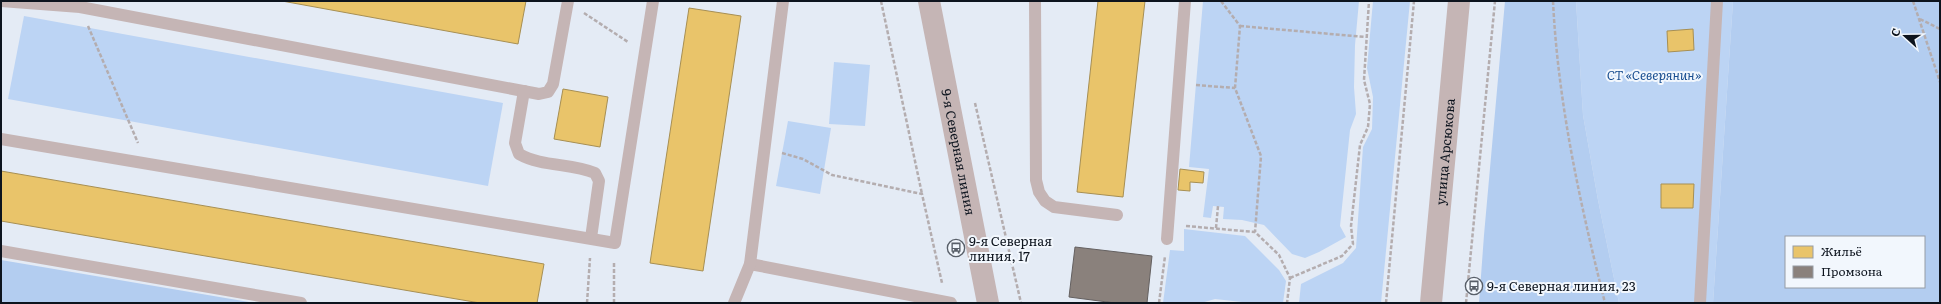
<svg xmlns="http://www.w3.org/2000/svg" width="1941" height="304" font-family="Literata,serif">
  <style>
    .green { fill: #bcd4f4 }
    .forest { fill: #b3cdf0; fill-rule: evenodd }
    .homes { fill: #e9c46a; stroke: #a78f53 }
    .industry { fill: #8a817c; stroke: #646060 }
    .lines { fill: none; stroke-linecap: round; stroke-linejoin: round }
    .path { stroke: #b4adaf; stroke-width: 2.5; stroke-dasharray: 4 2; stroke-linecap: butt }
    .service { stroke: #c5b5b5; stroke-width: 12 }
    .minor { stroke: #c5b5b5; stroke-width: 22 }
    .tertiary { stroke: #c5b5b5; stroke-width: 22 }
    .labels { text-anchor: middle; stroke-width: 4; stroke-linejoin: round; paint-order: stroke }
    .park-label { font-size: 13px; font-style: italic; fill: #194e90; stroke: #f2f7fd }
    .street-label { font-size: 13px; fill: #0d141e; stroke: #f2f7fd }
    .poi-label { font-size: 13px; fill: #0d141e; stroke: #f2f7fd; text-anchor: start }
  </style>
  <rect width="100%" height="100%" fill="#e4ebf5"/>
  <g class="green">
    <polygon points="1203,1 1359,1 1355,45 1354,87 1356,114 1350,130 1340,226 1346,237 1319,252 1305,258 1292,254 1264,225 1242,220 1223,219 1224,207 1213,206 1211,218 1203,217 1209,169 1189,167"/>
    <polygon points="1373,1 1410,1 1381,303 1299,303 1301,284 1343,263 1356,248 1363,147 1372,129 1373,97 1367,68"/>
    <polygon points="1576,1 1733,1 1713,303 1619,303 1598,200 1583,115"/>
    <polygon points="24,16 503,103 488,186 8,99"/>
    <polygon points="834,62 870,65 865,126 829,124"/>
    <polygon points="788,121 831,128 820,194 776,186"/>
    <polygon points="1184,229 1245,236 1279,270 1286,281 1283,303 1251,303 1215,299 1201,303 1163,303 1170,250 1184,251"/>
  </g>
  <g class="forest">
    <polygon points="1505,1 1576,1 1583,115 1598,200 1619,303 1479,303 1484,235"/>
    <path d="M 1733,1 L 1940,1 L 1940,303 L 1713,303 ZM 1786,237 L 1924,237 L 1924,287 L 1786,287 Z"/>
    <polygon points="1,260 255,303 1,303"/>
  </g>
  <g class="homes">
    <polygon points="282,1 526,1 518,44"/>
    <polygon points="1098,1 1145,1 1123,197 1077,192"/>
    <polygon points="689,8 741,16 703,271 650,263"/>
    <polygon points="1693,29 1694,50 1668,52 1667,31"/>
    <polygon points="563,89 608,97 600,147 554,139"/>
    <polygon points="1180,169 1204,172 1203,183 1190,182 1190,191 1178,190"/>
    <polygon points="1,171 544,264 537,303 480,303 1,221"/>
    <polygon points="1661,184 1694,184 1693,208 1661,208"/>
  </g>
  <polygon class="industry" points="1075,247 1152,256 1147,303 1115,303 1069,297"/>
  <g class="lines">
    <g class="path">
      <polyline points="881,1 922,194"/>
      <polyline points="1221,1 1240,26 1235,88 1261,156 1255,232"/>
      <path d="M 1553,1 C 1558,104 1580,203 1605,303"/>
      <polyline points="1913,1 1940,82"/>
      <polyline points="584,13 628,42"/>
      <polyline points="1920,19 1940,29"/>
      <polyline points="88,26 138,143"/>
      <polyline points="1240,26 1365,37"/>
      <polyline points="1196,85 1235,88"/>
      <polyline points="975,103 1021,303"/>
      <polyline points="782,153 803,159 832,175 922,194 942,283"/>
      <polyline points="1186,226 1255,232 1279,255 1290,278 1287,303"/>
      <polyline points="1216,228 1218,206"/>
      <polyline points="1290,278 1342,256 1353,244 1351,226 1360,145 1368,127 1370,104 1364,80 1369,1"/>
      <polyline points="587,303 590,258"/>
      <polyline points="614,303 614,262"/>
      <polyline points="1159,303 1165,256"/>
      <polyline points="1386,303 1414,1"/>
      <polyline points="1466,303 1495,1"/>
    </g>
    <g class="service">
      <polyline points="1,1 80,7 539,94 548,92 553,84 568,1"/>
      <polyline points="1035,1 1036,180 1039,192 1045,201 1054,207 1117,215"/>
      <path d="M 524,91 L 515,143 L 519,154 C 542,167 571,163 595,173 L 599,181 L 591,238"/>
      <polyline points="1,139 615,243 653,1"/>
      <polyline points="1167,239 1185,1"/>
      <polyline points="1,251 301,303"/>
      <polyline points="750,264 951,303"/>
      <polyline points="734,303 750,264 783,1"/>
      <polyline points="1700,303 1717,1"/>
    </g>
    <path class="minor" id="s1" d="M 929,1 L 988,303"/>
    <path class="tertiary" id="s2" d="M 1431,303 L 1459,1"/>
  </g>
  <defs>
    <symbol id="bus-ring" viewBox="-11 -11 22 22"><circle r="9.5" fill="#f2f7fd" stroke="#585f69" stroke-width="1.5"/><path d="M-5-6H5V4H4V6H2V4H-2V6H-4V4H-5ZM-3.5-4V0h7V-4ZM-3.5 1.2v1.5H-2V1.2ZM2 1.2v1.5H3.5V1.2Z" fill="#585f69"/></symbol>
  </defs>
  <g fill-rule="evenodd">
    <use href="#bus-ring" x="946" y="238" width="20" height="20"/>
    <use href="#bus-ring" x="1464" y="276" width="20" height="20"/>
  </g>
  <g class="labels">
    <g class="park-label">
      <text x="1654" y="80">СТ «Северянин»</text>
    </g>
    <g class="street-label">
      <text dy="5" stroke="none"><textPath href="#s1" startOffset="154">9-я Северная линия</textPath></text>
      <text dy="5" stroke="none"><textPath href="#s2" startOffset="152">улица Арсюкова</textPath></text>
    </g>
    <g class="poi-label">
      <text x="969" y="246">9-я Северная<tspan x="969" dy="15">линия, 17</tspan></text>
      <text x="1487" y="291">9-я Северная линия, 23</text>
    </g>
  </g>
  <rect width="1941" height="304" fill="none" stroke="#0d141e" stroke-width="4"/>
  <rect x="1785" y="236" width="140" height="52" fill="#f2f7fd" stroke="#969ca4"/>
  <rect x="1793" y="246" width="20" height="12" fill="#e9c46a" stroke="#969ca4"/>
  <text x="1821" y="256" font-size="12" fill="#0d141e">Жильё</text>
  <rect x="1793" y="266" width="20" height="12" fill="#8a817c" stroke="#969ca4"/>
  <text x="1821" y="276" font-size="12" fill="#0d141e">Промзона</text>
  <g transform="translate(1905 36) rotate(291)" stroke="#f2f7fd" stroke-width="3" paint-order="stroke">
  <path d="M0-3L7 15L0 10L-7 15Z" fill="#0d141e"/>
  <text y="-6" font-size="11" font-weight="bold" text-anchor="middle" fill="#0d141e">С</text>
  </g>
</svg>
